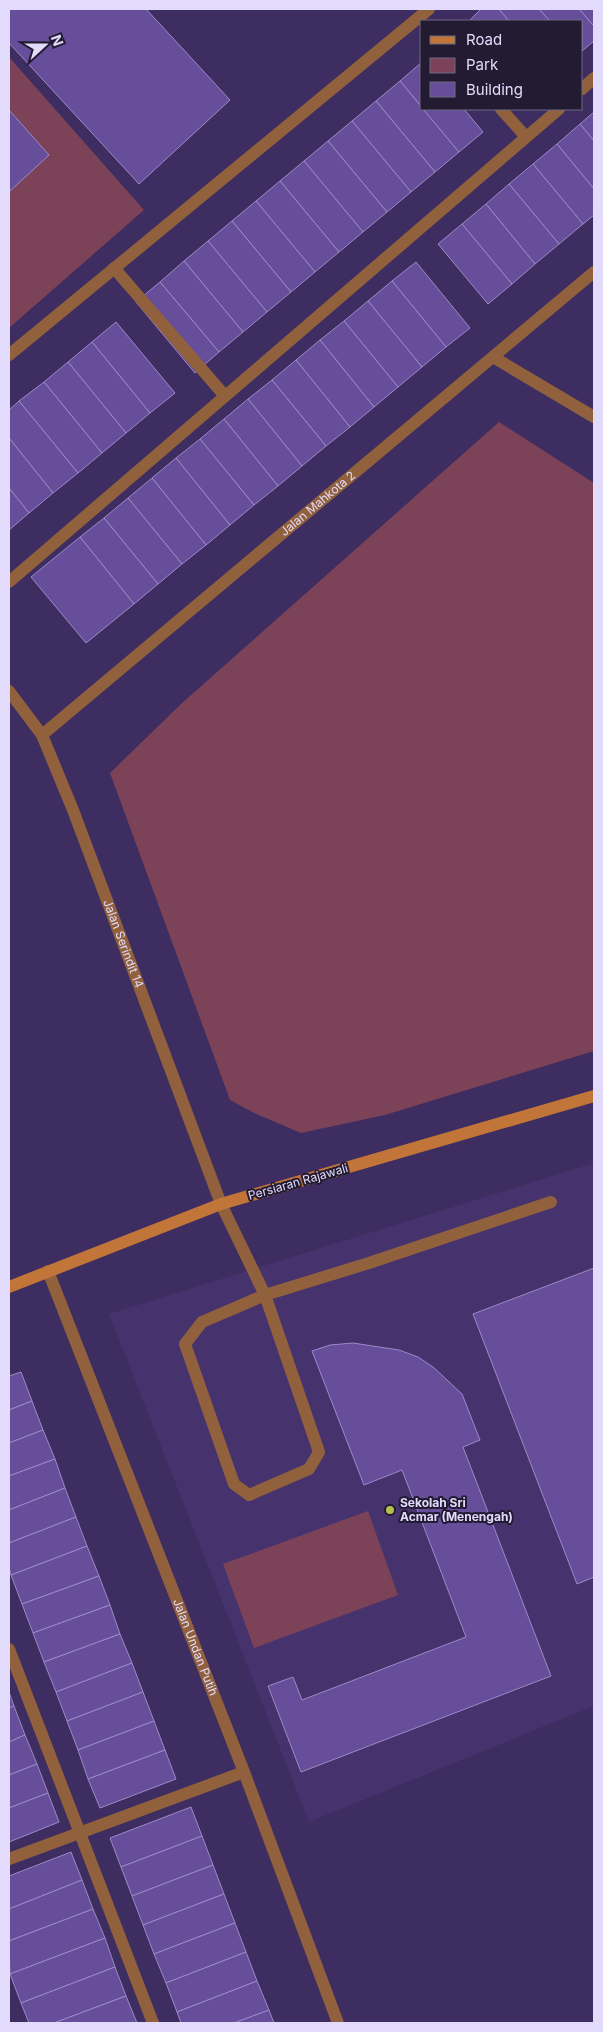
<svg xmlns="http://www.w3.org/2000/svg" width="603" height="2032" font-family="Inter,sans-serif">
  <style>
    .built { fill: #46336e }
    .green { fill: #7c4258 }
    .building { fill: #674e9b; stroke: #9b8bc7 }
    .lines { fill: none; stroke-linecap: round; stroke-linejoin: round }
    .lane { stroke: #91613d; stroke-width: 12 }
    .street { stroke: #91613d; stroke-width: 12 }
    .secondary { stroke: #c27538; stroke-width: 12 }
    .poi-dot { fill: #b2c34b; stroke: #221b32; stroke-width: 2 }
    .labels { text-anchor: middle; stroke-width: 4; stroke-linejoin: round; paint-order: stroke }
    .street-label { font-size: 12px; fill: #e3dbfb; stroke: #221b32 }
    .poi-label { font-size: 12px; font-weight: bold; fill: #e3dbfb; stroke: #221b32; text-anchor: start }
  </style>
  <rect width="100%" height="100%" fill="#3d2d60"/>
  <polygon class="built" points="594,1163 594,1706 309,1822 109,1314"/>
  <g class="green">
    <polygon points="9,57 144,210 9,328"/>
    <polygon points="499,422 594,483 594,1051 385,1115 301,1133 254,1113 230,1100 110,773 181,704"/>
    <polygon points="368,1511 398,1595 254,1648 223,1564"/>
  </g>
  <g class="building">
    <polygon points="9,9 146,9 230,100 139,184 9,43"/>
    <polygon points="481,9 499,9 509,21 469,21"/>
    <polygon points="499,9 539,9 550,21 509,21"/>
    <polygon points="539,9 579,9 594,26 594,41 582,51 582,21 550,21"/>
    <polygon points="579,9 594,9 594,26"/>
    <polygon points="422,62 422,107 400,81"/>
    <polygon points="400,81 459,152 435,172 376,101"/>
    <polygon points="376,101 435,172 411,192 352,121"/>
    <polygon points="423,109 464,109 483,132 459,152"/>
    <polygon points="9,110 49,155 9,192"/>
    <polygon points="594,112 594,141 580,124"/>
    <polygon points="352,121 411,192 387,212 328,141"/>
    <polygon points="580,124 594,141 594,189 557,144"/>
    <polygon points="328,141 387,212 363,232 304,161"/>
    <polygon points="557,144 594,189 594,215 583,224 533,164"/>
    <polygon points="304,161 363,232 339,252 280,181"/>
    <polygon points="533,164 583,224 559,244 509,184"/>
    <polygon points="280,181 339,252 315,272 256,201"/>
    <polygon points="509,184 559,244 535,264 486,204"/>
    <polygon points="256,201 315,272 291,292 232,221"/>
    <polygon points="486,204 535,264 512,284 462,224"/>
    <polygon points="232,221 291,292 267,312 208,241"/>
    <polygon points="462,224 512,284 488,304 438,244"/>
    <polygon points="208,241 267,312 243,332 184,261"/>
    <polygon points="184,261 243,332 219,352 160,282"/>
    <polygon points="416,262 470,328 446,347 392,281"/>
    <polygon points="392,281 446,347 422,367 368,301"/>
    <polygon points="160,282 219,352 195,373 136,302"/>
    <polygon points="368,301 422,367 398,387 344,321"/>
    <polygon points="344,321 398,387 374,407 320,340"/>
    <polygon points="116,322 175,393 150,413 92,342"/>
    <polygon points="320,340 374,407 350,427 296,360"/>
    <polygon points="92,342 150,413 126,433 68,362"/>
    <polygon points="296,360 350,427 326,446 272,380"/>
    <polygon points="68,362 126,433 102,453 44,382"/>
    <polygon points="272,380 326,446 302,466 248,399"/>
    <polygon points="44,382 102,453 78,473 19,401"/>
    <polygon points="248,399 302,466 278,486 224,419"/>
    <polygon points="19,401 78,473 53,493 9,438 9,410"/>
    <polygon points="224,419 278,486 254,505 200,439"/>
    <polygon points="9,438 53,493 29,513 9,488"/>
    <polygon points="200,439 254,505 230,525 176,458"/>
    <polygon points="176,458 230,525 206,545 152,478"/>
    <polygon points="152,478 206,545 182,564 128,498"/>
    <polygon points="9,488 29,513 9,530"/>
    <polygon points="128,498 182,564 158,584 104,518"/>
    <polygon points="104,518 158,584 134,604 80,537"/>
    <polygon points="80,537 134,604 86,643 31,577"/>
    <polygon points="594,1268 594,1577 577,1584 473,1314"/>
    <polygon points="353,1343 399,1350 418,1357 433,1367 462,1394 480,1440 463,1447 551,1676 301,1772 268,1686 293,1677 302,1700 466,1637 402,1470 364,1485 312,1351 330,1345"/>
    <polygon points="21,1372 32,1401 9,1410 9,1376"/>
    <polygon points="32,1401 43,1430 9,1443 9,1410"/>
    <polygon points="43,1430 55,1459 9,1476 9,1443"/>
    <polygon points="55,1459 65,1488 9,1510 9,1476"/>
    <polygon points="65,1488 76,1517 9,1543 9,1510"/>
    <polygon points="76,1517 87,1546 11,1575 9,1568 9,1543"/>
    <polygon points="87,1546 99,1576 22,1604 11,1575"/>
    <polygon points="99,1576 110,1605 33,1633 22,1604"/>
    <polygon points="110,1605 120,1634 44,1662 33,1633"/>
    <polygon points="120,1634 132,1663 56,1692 44,1662"/>
    <polygon points="132,1663 143,1692 67,1721 56,1692"/>
    <polygon points="9,1692 14,1706 9,1708"/>
    <polygon points="143,1692 154,1721 78,1750 67,1721"/>
    <polygon points="14,1706 25,1735 9,1742 9,1708"/>
    <polygon points="154,1721 165,1750 88,1779 78,1750"/>
    <polygon points="25,1735 37,1764 9,1775 9,1742"/>
    <polygon points="165,1750 176,1779 100,1808 88,1779"/>
    <polygon points="37,1764 48,1793 9,1808 9,1775"/>
    <polygon points="48,1793 59,1822 9,1842 9,1808"/>
    <polygon points="191,1807 202,1836 121,1867 110,1838"/>
    <polygon points="202,1836 213,1865 132,1896 121,1867"/>
    <polygon points="71,1852 82,1880 9,1909 9,1876"/>
    <polygon points="213,1865 224,1894 143,1925 132,1896"/>
    <polygon points="82,1880 93,1909 9,1941 9,1909"/>
    <polygon points="224,1894 235,1923 154,1954 143,1925"/>
    <polygon points="93,1909 105,1938 10,1974 9,1941"/>
    <polygon points="235,1923 246,1952 166,1983 154,1954"/>
    <polygon points="105,1938 115,1967 21,2003 10,1974"/>
    <polygon points="246,1952 257,1981 177,2012 166,1983"/>
    <polygon points="115,1967 126,1996 54,2023 29,2023 21,2003"/>
    <polygon points="257,1981 269,2010 234,2023 181,2023 177,2012"/>
    <polygon points="126,1996 137,2023 54,2023"/>
    <polygon points="269,2010 274,2023 234,2023"/>
  </g>
  <g class="lines">
    <g class="lane">
      <polyline points="582,89 594,78"/>
      <polyline points="501,109 526,137"/>
      <polyline points="114,268 225,396"/>
      <polyline points="9,582 559,109"/>
      <polyline points="221,1204 265,1295 319,1452 309,1469 249,1495 234,1484 185,1344 202,1322 265,1295 369,1263 551,1202"/>
      <polyline points="9,1649 153,2023"/>
      <polyline points="9,1859 244,1772"/>
    </g>
    <g class="street">
      <polyline points="9,355 429,9"/>
      <polyline points="493,357 594,417"/>
      <path id="s1" d="M 9,691 L 42,735 L 73,810 L 221,1204"/>
      <path id="s2" d="M 42,735 L 594,272"/>
      <path id="s3" d="M 48,1271 L 244,1772 L 338,2023"/>
    </g>
    <polyline class="secondary" points="9,1287 221,1204 594,1096"/>
  </g>
  <circle class="poi-dot" cx="390" cy="1510" r="5"/>
  <g class="labels">
    <g class="street-label">
      <text dy="4" stroke="none"><textPath href="#s2" startOffset="360">Jalan Mahkota 2</textPath></text>
      <text dy="4" stroke="none"><textPath href="#s1" startOffset="279">Jalan Serindit 14</textPath></text>
      <text transform="translate(298 1182) rotate(-16)" y="4">Persiaran Rajawali</text>
      <text dy="4" stroke="none"><textPath href="#s3" startOffset="404">Jalan Undan Putih</textPath></text>
    </g>
    <g class="poi-label">
      <text x="400" y="1507">Sekolah Sri<tspan x="400" dy="14">Acmar (Menengah)</tspan></text>
    </g>
  </g>
  <rect width="603" height="2032" fill="none" stroke="#e3dbfb" stroke-width="20"/>
  <rect x="420" y="20" width="162" height="90" fill="#221b32" stroke="#6f6882"/>
  <rect x="430" y="36" width="25" height="8" fill="#c27538" stroke="#6f6882"/>
  <text x="466" y="45" font-size="15" fill="#e3dbfb">Road</text>
  <rect x="430" y="58" width="25" height="15" fill="#7c4258" stroke="#6f6882"/>
  <text x="466" y="70" font-size="15" fill="#e3dbfb">Park</text>
  <rect x="430" y="82" width="25" height="15" fill="#674e9b" stroke="#6f6882"/>
  <text x="466" y="95" font-size="15" fill="#e3dbfb">Building</text>
  <g transform="translate(45 45) rotate(69)" stroke="#221b32" stroke-width="4" paint-order="stroke">
  <path d="M0-4L9 19L0 12L-9 19Z" fill="#e3dbfb"/>
  <text y="-8" font-size="14" font-weight="bold" text-anchor="middle" fill="#e3dbfb">N</text>
  </g>
</svg>
